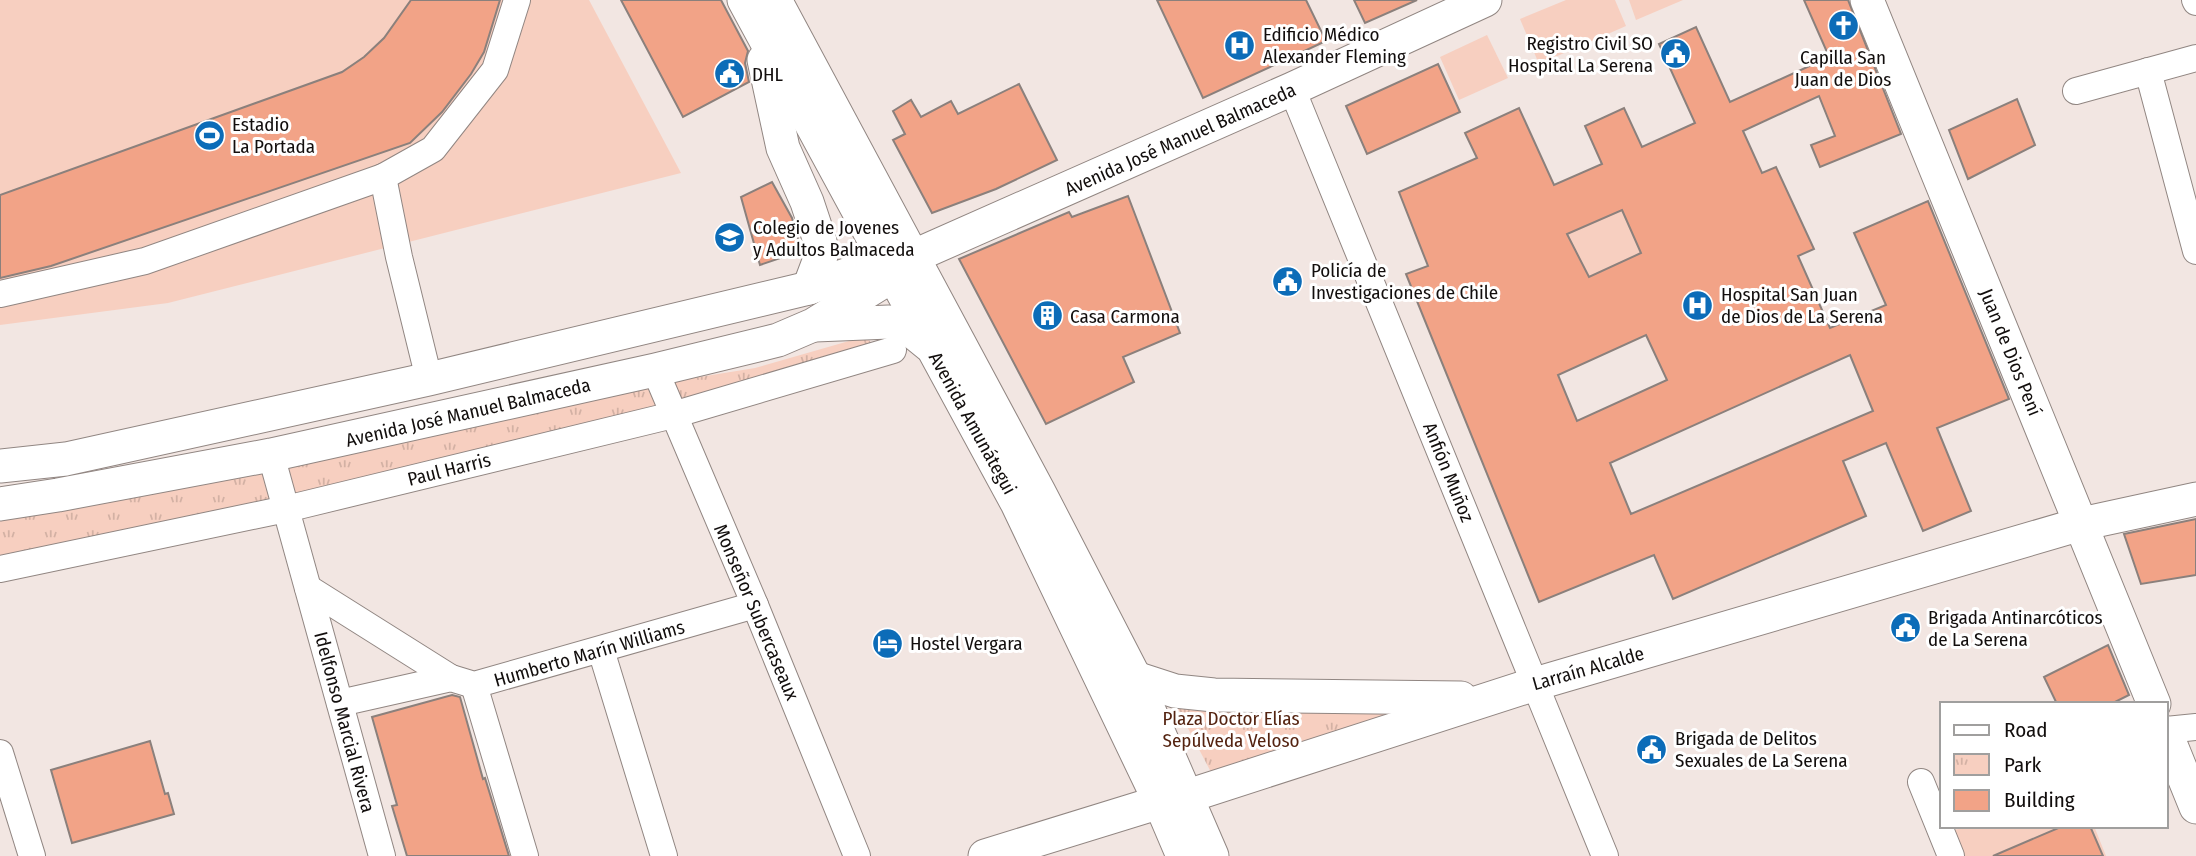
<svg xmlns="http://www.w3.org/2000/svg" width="2196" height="856" font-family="'Fira Sans Condensed',sans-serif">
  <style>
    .grass { fill: #f7cfc0 }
    .park { fill: url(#park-tufts) }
    .building { fill: #f2a387; stroke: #8b807c; stroke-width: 2; fill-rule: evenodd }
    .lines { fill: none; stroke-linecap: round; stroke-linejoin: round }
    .minor-casing { stroke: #918682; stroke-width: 28 }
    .major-casing { stroke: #918682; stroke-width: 35 }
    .minor { stroke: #fff; stroke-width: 26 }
    .major { stroke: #fff; stroke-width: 33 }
    .labels { text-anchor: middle; stroke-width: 6; stroke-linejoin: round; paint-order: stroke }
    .poi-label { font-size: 19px; fill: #120e0d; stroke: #fff; text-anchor: start }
    .street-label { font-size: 19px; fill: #120e0d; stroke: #fff }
    .park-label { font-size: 19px; fill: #542310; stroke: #fff }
  </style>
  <defs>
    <pattern id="park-tufts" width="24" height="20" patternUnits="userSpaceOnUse" patternTransform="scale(1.75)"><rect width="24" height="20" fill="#f7cfc0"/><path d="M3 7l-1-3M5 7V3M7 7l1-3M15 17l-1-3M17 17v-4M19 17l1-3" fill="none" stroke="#d3b1a4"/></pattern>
  </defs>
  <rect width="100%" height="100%" fill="#f2e6e2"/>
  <g class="grass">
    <polygon points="0,0 589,0 681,173 168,303 0,325"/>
    <polygon points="1566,0 1615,0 1626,26 1539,64 1520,19"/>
    <polygon points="1629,0 1683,0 1636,20"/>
    <polygon points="1487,35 1508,78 1459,100 1440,57"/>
    <polygon points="1622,210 1641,253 1589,277 1567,234"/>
    <polygon points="1977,826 2094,826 2106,856 1959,856 1947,831"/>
  </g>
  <g class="park">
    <polygon points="863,337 870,341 873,349 870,358 271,505 0,558 0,517 632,388 755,368"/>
    <polygon points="1161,677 1447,704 1212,774"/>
  </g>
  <g class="building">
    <polygon points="411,0 500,0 484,52 471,74 442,112 410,143 51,266 0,278 0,195 342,72 364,57 384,38"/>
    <polygon points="621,0 721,0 748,51 745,63 749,82 683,117"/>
    <polygon points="1157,0 1306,0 1326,41 1203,98"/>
    <polygon points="1354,0 1417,0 1365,23"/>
    <path d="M 1804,0 L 1848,0 L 1901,134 L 1820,167 L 1811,145 L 1835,136 L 1819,96 L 1743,131 L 1762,173 L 1776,167 L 1814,249 L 1798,256 L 1830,328 L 1886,305 L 1854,233 L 1928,201 L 2009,399 L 1937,428 L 1971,511 L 1923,531 L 1886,443 L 1843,461 L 1866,516 L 1673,599 L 1654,555 L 1539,602 L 1406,274 L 1428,266 L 1399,192 L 1477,158 L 1465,133 L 1519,108 L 1554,185 L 1602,164 L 1585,126 L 1624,108 L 1642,147 L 1695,123 L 1659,44 L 1696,27 L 1730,102 L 1814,64 L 1812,59 L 1827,52 ZM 1622,210 L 1641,253 L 1589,277 L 1567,234 ZM 1646,335 L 1667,380 L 1577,421 L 1558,375 ZM 1850,355 L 1873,411 L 1631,514 L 1610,463 Z"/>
    <polygon points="1438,64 1460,112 1367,154 1346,106"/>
    <polygon points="1019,84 1057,160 996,189 932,213 893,140 905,134 893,111 911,100 921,117 951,101 958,114"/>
    <polygon points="2017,99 2035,145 1968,179 1949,130"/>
    <polygon points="772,182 792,218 801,251 760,265 741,197"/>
    <polygon points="1128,196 1180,333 1123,357 1134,382 1046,424 959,259 1069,212 1072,217"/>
    <polygon points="2196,519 2196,575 2141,584 2124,534"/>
    <polygon points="2108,645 2129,695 2111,704 2057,704 2044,677"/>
    <polygon points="452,695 460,697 483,779 485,778 509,856 407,856 392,806 397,805 372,717"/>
    <polygon points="150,741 165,794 168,793 174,814 72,843 51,770"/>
    <polygon points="2063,826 2090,826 2103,856 1993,856"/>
  </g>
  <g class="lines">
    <defs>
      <g id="minor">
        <polyline points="2195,0 2196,2"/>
        <polyline points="2148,71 2196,251"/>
        <polyline points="1292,89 1605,856"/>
        <polyline points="2076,91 2196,58"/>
        <polyline points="383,177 399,257 429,379"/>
        <polyline points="0,294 145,261 383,177 433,149 495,70 517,0"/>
        <polyline points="655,370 755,605 857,856"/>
        <polyline points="271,455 382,856"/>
        <polyline points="0,569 286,509 673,415 893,350"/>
        <polyline points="308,588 451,678"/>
        <polyline points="601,650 664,856"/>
        <polyline points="474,685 525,856"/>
        <polyline points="340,703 451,678 474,685 755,605"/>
        <polyline points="2166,730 2196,727"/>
        <polyline points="0,753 32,856"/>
        <polyline points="1921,782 1951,856"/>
      </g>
      <g id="major">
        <polyline points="744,0 1017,503 1160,802 1183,856"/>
        <polyline points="775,0 1039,492 1135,678 1212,856"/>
        <polyline points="1867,0 2154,704"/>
        <polyline points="764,60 783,148 807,202 820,241 821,256 809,288"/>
        <polyline points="815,325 889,322 913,332 929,345"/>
        <polyline points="0,466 66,459 429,379 809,288 886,261 912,257 1292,89 1485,0"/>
        <polyline points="0,504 58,495 271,455 655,370 778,340 813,325 892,276 903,266"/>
        <polyline points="1135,678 1175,691 1214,695 1461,698"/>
        <polyline points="2166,733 2196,807"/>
        <polyline points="985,856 1160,802 1188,796 1535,684 2081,524 2196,499"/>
      </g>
    </defs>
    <use href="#minor" class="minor-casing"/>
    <use href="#major" class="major-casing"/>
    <use href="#minor" class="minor"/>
    <use href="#major" class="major"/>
  </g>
  <defs>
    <symbol id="church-disc" viewBox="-11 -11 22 22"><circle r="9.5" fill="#0c6cb8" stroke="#fff"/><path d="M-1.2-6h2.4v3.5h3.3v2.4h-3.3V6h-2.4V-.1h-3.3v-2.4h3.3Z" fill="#fff"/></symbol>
    <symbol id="hospital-disc" viewBox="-11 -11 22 22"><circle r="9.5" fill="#0c6cb8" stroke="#fff"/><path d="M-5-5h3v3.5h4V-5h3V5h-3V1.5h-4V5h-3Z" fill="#fff"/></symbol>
    <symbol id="civic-disc" viewBox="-11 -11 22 22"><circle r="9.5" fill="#0c6cb8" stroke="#fff"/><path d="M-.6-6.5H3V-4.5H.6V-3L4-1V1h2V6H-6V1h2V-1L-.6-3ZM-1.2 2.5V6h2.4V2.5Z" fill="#fff"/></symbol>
    <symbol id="stadium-disc" viewBox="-11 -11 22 22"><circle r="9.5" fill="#0c6cb8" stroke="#fff"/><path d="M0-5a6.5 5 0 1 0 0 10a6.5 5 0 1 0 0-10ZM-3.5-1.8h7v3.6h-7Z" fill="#fff"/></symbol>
    <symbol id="school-disc" viewBox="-11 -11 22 22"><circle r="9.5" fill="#0c6cb8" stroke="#fff"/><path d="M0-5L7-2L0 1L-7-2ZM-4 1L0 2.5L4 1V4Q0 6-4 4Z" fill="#fff"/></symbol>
    <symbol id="building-disc" viewBox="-11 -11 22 22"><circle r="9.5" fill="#0c6cb8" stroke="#fff"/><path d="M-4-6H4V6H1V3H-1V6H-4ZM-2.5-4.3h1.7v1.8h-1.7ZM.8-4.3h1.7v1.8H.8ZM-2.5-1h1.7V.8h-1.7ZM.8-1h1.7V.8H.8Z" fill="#fff"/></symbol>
    <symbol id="hotel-disc" viewBox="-11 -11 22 22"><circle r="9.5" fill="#0c6cb8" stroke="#fff"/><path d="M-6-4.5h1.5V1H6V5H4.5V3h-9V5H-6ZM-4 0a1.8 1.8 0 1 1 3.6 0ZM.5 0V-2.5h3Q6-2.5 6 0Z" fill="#fff"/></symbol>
  </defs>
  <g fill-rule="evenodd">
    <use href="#church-disc" x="1826" y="8" width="35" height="35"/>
    <use href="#hospital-disc" x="1222" y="28" width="35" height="35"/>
    <use href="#civic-disc" x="1658" y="36" width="35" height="35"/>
    <use href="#civic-disc" x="712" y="56" width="35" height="35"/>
    <use href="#stadium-disc" x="192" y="118" width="35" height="35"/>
    <use href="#school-disc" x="712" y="220" width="35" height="35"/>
    <use href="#civic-disc" x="1270" y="264" width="35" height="35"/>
    <use href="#hospital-disc" x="1680" y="288" width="35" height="35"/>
    <use href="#building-disc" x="1030" y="298" width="35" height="35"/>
    <use href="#civic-disc" x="1888" y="610" width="35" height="35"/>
    <use href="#hotel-disc" x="870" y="626" width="35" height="35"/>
    <use href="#civic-disc" x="1634" y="732" width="35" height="35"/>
  </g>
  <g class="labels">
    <g class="poi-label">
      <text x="1263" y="41">Edificio Médico<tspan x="1263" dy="22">Alexander Fleming</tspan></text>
      <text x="1653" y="50" text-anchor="end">Registro Civil SO<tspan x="1653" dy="22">Hospital La Serena</tspan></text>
      <text x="1843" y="64" text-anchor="middle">Capilla San<tspan x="1843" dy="22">Juan de Dios</tspan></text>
      <text x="752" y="81">DHL</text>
      <text x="232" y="131">Estadio<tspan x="232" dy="22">La Portada</tspan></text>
      <text x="753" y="234">Colegio de Jovenes<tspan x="753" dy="22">y Adultos Balmaceda</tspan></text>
      <text x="1311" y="277">Policía de<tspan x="1311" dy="22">Investigaciones de Chile</tspan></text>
      <text x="1721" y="301">Hospital San Juan<tspan x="1721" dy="22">de Dios de La Serena</tspan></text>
      <text x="1070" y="323">Casa Carmona</text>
      <text x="1928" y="624">Brigada Antinarcóticos<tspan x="1928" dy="22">de La Serena</tspan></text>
      <text x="910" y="650">Hostel Vergara</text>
      <text x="1675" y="745">Brigada de Delitos<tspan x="1675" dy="22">Sexuales de La Serena</tspan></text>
    </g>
    <g class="street-label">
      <text transform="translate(1180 139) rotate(-24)" y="7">Avenida José Manuel Balmaceda</text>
      <text transform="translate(2011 352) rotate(68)" y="7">Juan de Dios Pení</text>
      <text transform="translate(468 412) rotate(-13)" y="7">Avenida José Manuel Balmaceda</text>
      <text transform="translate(973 423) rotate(61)" y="7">Avenida Amunátegui</text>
      <text transform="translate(449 469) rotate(-14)" y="7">Paul Harris</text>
      <text transform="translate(1449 472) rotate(68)" y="7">Anfión Muñoz</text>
      <text transform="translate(757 612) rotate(67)" y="7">Monseñor Subercaseaux</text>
      <text transform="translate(589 653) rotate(-16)" y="7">Humberto Marín Williams</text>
      <text transform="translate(1588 668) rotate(-16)" y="7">Larraín Alcalde</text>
      <text transform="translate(345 722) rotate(75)" y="7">Idelfonso Marcial Rivera</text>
    </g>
    <g class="park-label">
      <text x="1231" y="725">Plaza Doctor Elías<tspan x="1231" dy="22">Sepúlveda Veloso</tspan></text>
    </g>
  </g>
  <rect x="1940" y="702" width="228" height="126" fill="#ffffff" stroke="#a09f9e" stroke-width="2"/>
  <rect x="1954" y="725" width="35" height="10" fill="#ffffff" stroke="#a09f9e" stroke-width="2"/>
  <text x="2004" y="737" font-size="21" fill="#120e0d">Road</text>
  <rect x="1954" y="754" width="35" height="21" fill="url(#park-tufts)" stroke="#a09f9e" stroke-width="2"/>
  <text x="2004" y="772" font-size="21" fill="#120e0d">Park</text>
  <rect x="1954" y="790" width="35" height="21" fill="#f2a387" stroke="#a09f9e" stroke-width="2"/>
  <text x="2004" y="807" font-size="21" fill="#120e0d">Building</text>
</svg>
